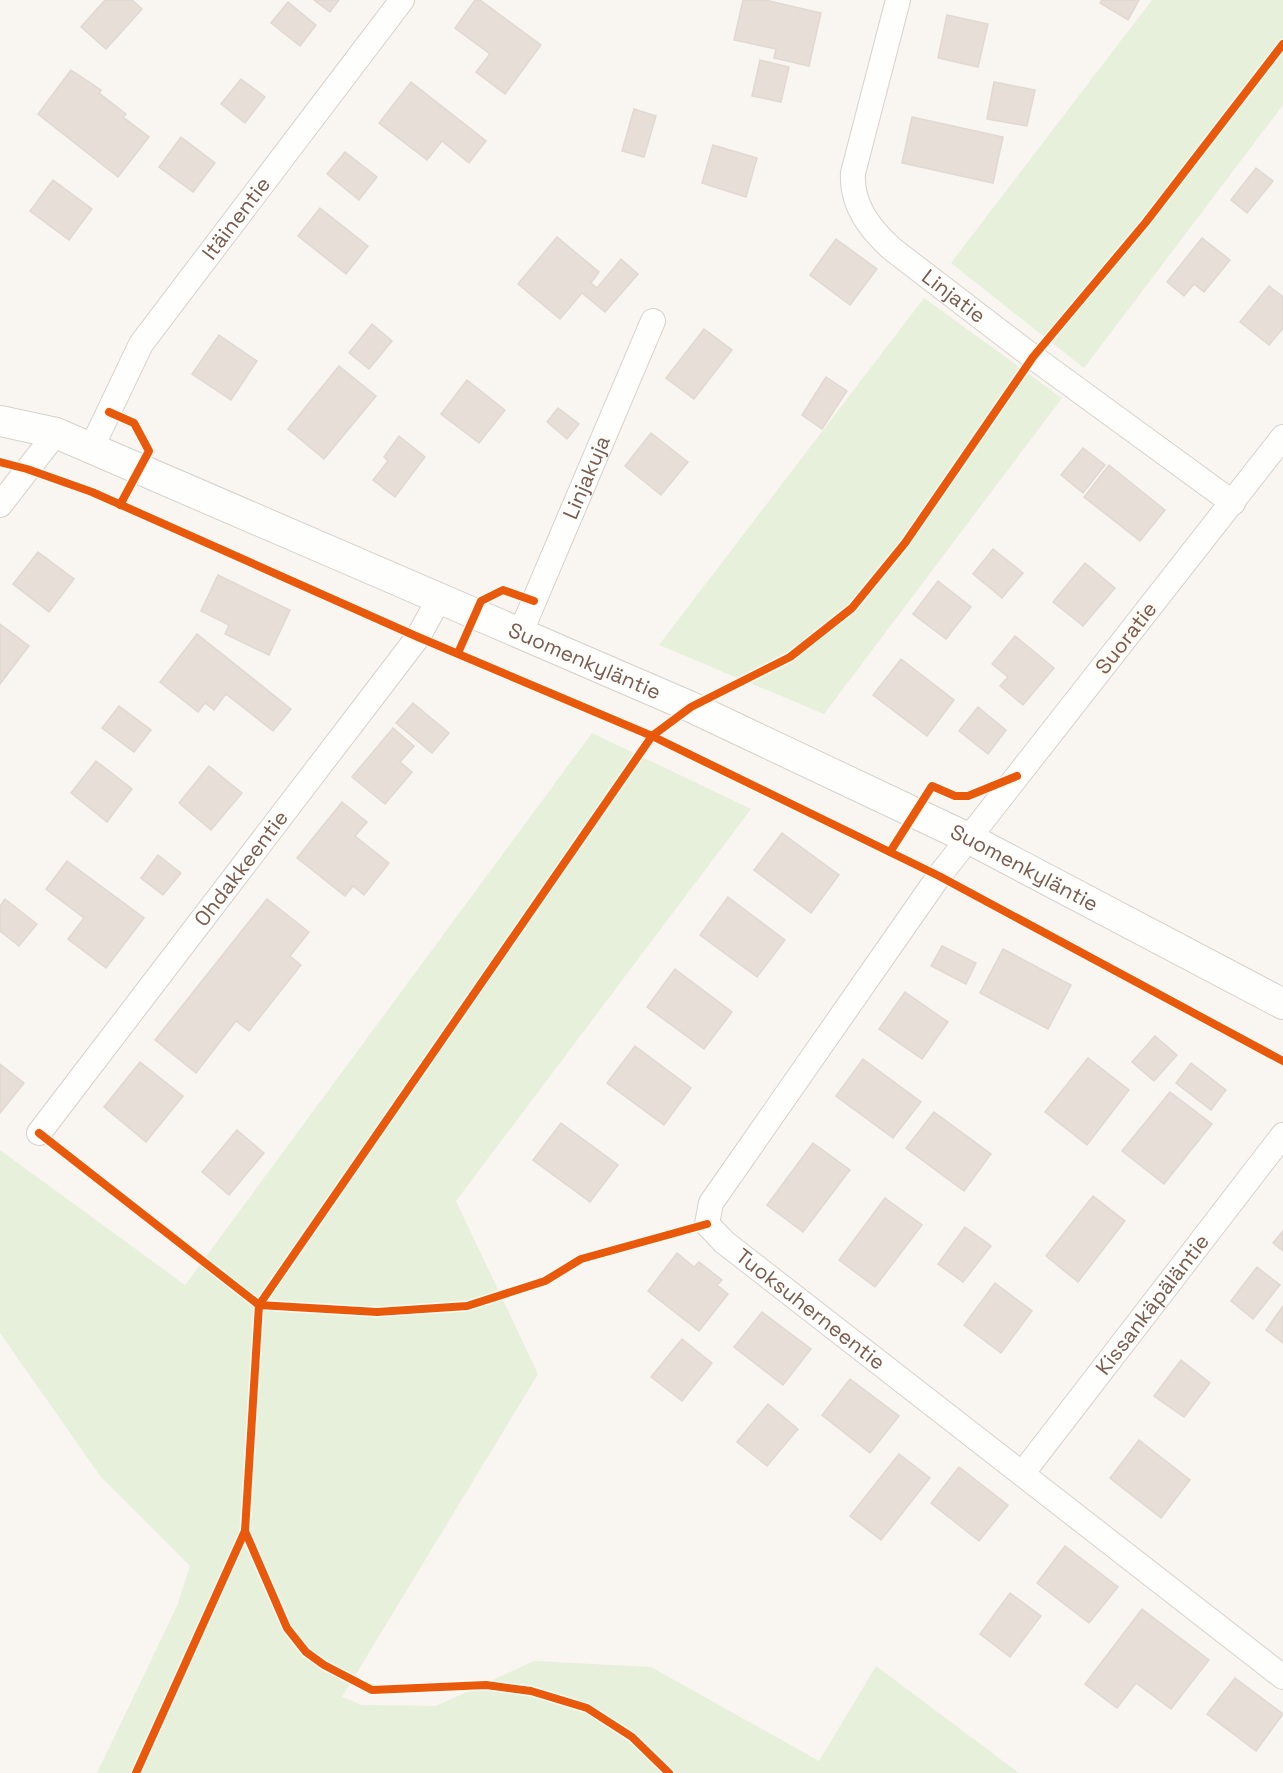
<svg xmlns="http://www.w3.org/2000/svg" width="1283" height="1773" font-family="'Space Grotesk',sans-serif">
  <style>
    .green { fill: #e7f0db }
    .building { fill: #e6ded7; stroke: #e2d8d2; stroke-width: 1.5 }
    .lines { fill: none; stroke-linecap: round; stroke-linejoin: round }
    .minor-casing { stroke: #d7d1cb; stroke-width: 26 }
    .tertiary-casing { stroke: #d7d1cb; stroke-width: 32 }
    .minor { stroke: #fefefd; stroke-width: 24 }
    .tertiary { stroke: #fefefd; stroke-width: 30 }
    .cycleway-casing { stroke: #fffaf3; stroke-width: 11 }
    .cycleway { stroke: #e8590c; stroke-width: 8 }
    .labels { text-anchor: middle; stroke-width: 4.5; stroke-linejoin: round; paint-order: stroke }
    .street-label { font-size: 21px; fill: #7a5c4d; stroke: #fffaf3 }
  </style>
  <rect width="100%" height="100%" fill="#f9f5f0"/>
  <g class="green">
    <polygon points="1152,0 1283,0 1283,105 1084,368 951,263"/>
    <polygon points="924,298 1062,398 824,714 659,645"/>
    <polygon points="592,733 751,809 456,1201 538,1374 342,1697 362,1705 436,1706 534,1661 651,1667 819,1761 876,1666 1019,1773 97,1773 177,1606 190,1566 101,1477 0,1333 0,1150 185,1285"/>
  </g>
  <g class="building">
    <polygon points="105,0 132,0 142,9 106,49 81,27"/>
    <polygon points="314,0 339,0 330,12"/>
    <polygon points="475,0 480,0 541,45 505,94 476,72 490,54 455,28"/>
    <polygon points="743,0 765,0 821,13 809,66 774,58 776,49 734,40"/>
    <polygon points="1102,0 1139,0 1128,20 1100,3"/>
    <polygon points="288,2 316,25 300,46 271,23"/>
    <polygon points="947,15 988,24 978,67 938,58"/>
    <polygon points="760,60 789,67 781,102 752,96"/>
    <polygon points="71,70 101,90 99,93 126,114 123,117 149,137 118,177 38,114"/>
    <polygon points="241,79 265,97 245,123 221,104"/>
    <polygon points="411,82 486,141 469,163 442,141 427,160 379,123"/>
    <polygon points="994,82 1035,90 1027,126 987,119"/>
    <polygon points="634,109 656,116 644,157 622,151"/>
    <polygon points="912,117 1003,137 993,183 902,163"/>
    <polygon points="181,137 215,163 193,192 159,167"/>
    <polygon points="713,145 757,158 746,197 702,183"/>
    <polygon points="345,152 377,177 359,200 327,174"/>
    <polygon points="1256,168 1273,181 1247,213 1231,200"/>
    <polygon points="53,180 92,209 69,240 30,211"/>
    <polygon points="320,208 368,246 346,274 298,236"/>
    <polygon points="557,237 599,272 591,283 597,288 621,259 638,274 605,312 582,293 560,319 518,284"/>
    <polygon points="1202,238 1230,260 1204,292 1194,284 1184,296 1167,282"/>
    <polygon points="836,239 877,269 850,305 810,275"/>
    <polygon points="1269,286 1283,297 1283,328 1269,345 1240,322"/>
    <polygon points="372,324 392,341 369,369 349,353"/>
    <polygon points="704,329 732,350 694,399 666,378"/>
    <polygon points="219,335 257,361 231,400 192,374"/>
    <polygon points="339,366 376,396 324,459 288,429"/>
    <polygon points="826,377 847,391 822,429 802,415"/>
    <polygon points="467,380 505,410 479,443 441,414"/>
    <polygon points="558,408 579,424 567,439 547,422"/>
    <polygon points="651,433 688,462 661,495 625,466"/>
    <polygon points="399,436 425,457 395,497 373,480 388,461 384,457"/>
    <polygon points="1083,448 1105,465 1083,493 1061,475"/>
    <polygon points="1109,465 1165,510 1140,541 1084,497"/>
    <polygon points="993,549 1023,573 1002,598 973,574"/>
    <polygon points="38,552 74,579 49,612 13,584"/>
    <polygon points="1085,563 1115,588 1083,626 1053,602"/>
    <polygon points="218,575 290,610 269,655 225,634 229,625 201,611"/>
    <polygon points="938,581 971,607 946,639 913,614"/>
    <polygon points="0,624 29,646 0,684"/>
    <polygon points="197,634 291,709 273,731 226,694 214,710 205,703 198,712 160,682"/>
    <polygon points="1015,636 1054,668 1023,705 1000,686 1008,677 992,664"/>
    <polygon points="901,659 954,700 927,736 873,695"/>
    <polygon points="413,703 449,733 432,753 396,723"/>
    <polygon points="119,706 151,730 134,752 102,728"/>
    <polygon points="978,707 1006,730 988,754 959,731"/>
    <polygon points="393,728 414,746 400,762 412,772 385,804 352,777"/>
    <polygon points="96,761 132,789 107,822 71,793"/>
    <polygon points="209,766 242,793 211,830 179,803"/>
    <polygon points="342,802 367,822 355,836 389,863 364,895 353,886 345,896 297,858"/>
    <polygon points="782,833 839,875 811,913 754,870"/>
    <polygon points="158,855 181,873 163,895 141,878"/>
    <polygon points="67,861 144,918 106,968 68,939 84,918 46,889"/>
    <polygon points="728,897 785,940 757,977 700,935"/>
    <polygon points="5,899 37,924 19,946 0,931 0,906"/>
    <polygon points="267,899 309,932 290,956 301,965 249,1031 236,1021 196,1073 155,1040"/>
    <polygon points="942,946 976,963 966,984 931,966"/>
    <polygon points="1003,949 1071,985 1048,1029 980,993"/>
    <polygon points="675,969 732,1012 704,1049 647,1007"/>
    <polygon points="905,992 948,1022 922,1059 879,1029"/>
    <polygon points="1155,1036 1177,1055 1154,1081 1132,1062"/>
    <polygon points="635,1046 691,1088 664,1125 607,1083"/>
    <polygon points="1088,1058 1129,1090 1087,1145 1045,1112"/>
    <polygon points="863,1059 921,1102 893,1138 836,1096"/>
    <polygon points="140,1062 183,1096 146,1142 104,1107"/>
    <polygon points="1191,1063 1226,1090 1211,1110 1176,1083"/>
    <polygon points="0,1064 24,1083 0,1113"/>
    <polygon points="1170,1092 1212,1124 1164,1184 1122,1151"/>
    <polygon points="934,1112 991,1154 964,1191 906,1148"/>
    <polygon points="561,1123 618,1165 590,1202 533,1160"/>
    <polygon points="237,1130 264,1153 229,1195 202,1172"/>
    <polygon points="813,1143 850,1170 803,1232 767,1205"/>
    <polygon points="1093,1196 1125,1221 1078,1282 1046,1256"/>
    <polygon points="885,1198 922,1225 875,1287 839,1260"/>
    <polygon points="965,1227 991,1246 963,1282 938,1264"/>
    <polygon points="1283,1231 1283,1251 1273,1243"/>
    <polygon points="677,1253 694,1267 699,1262 722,1280 717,1285 728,1294 699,1331 648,1291"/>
    <polygon points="1257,1267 1280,1285 1253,1319 1231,1301"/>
    <polygon points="995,1283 1032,1311 1001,1353 964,1325"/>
    <polygon points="1283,1306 1283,1343 1266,1330"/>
    <polygon points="762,1312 811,1349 783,1385 734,1347"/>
    <polygon points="682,1339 712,1363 682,1401 651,1377"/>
    <polygon points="1181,1360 1210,1383 1184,1417 1154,1396"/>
    <polygon points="850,1379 899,1416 870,1453 822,1415"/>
    <polygon points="768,1404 798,1429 767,1466 737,1442"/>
    <polygon points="1139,1440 1190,1480 1161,1518 1110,1478"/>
    <polygon points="899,1454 930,1478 881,1540 850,1516"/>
    <polygon points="959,1467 1008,1505 979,1541 931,1503"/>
    <polygon points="1065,1546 1118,1587 1089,1623 1037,1583"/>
    <polygon points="1010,1593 1041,1616 1010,1657 980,1634"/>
    <polygon points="1142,1609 1209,1660 1171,1709 1136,1683 1117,1708 1085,1684"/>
    <polygon points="1235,1678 1283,1714 1256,1751 1207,1714"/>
  </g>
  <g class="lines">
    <defs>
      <g id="minor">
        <path id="s1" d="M 898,0 L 853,173 C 851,205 870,229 892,249 L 1033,357 L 1233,503"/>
        <path id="s2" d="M 1283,437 L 939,876 L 711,1203 L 707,1224 L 724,1242 L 1283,1677"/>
        <path id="s3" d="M 91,449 L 141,344 L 402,0"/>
        <polyline points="0,505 56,433"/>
        <path id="s4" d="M 520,634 L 653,321"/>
        <path id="s5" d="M 39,1133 L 418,637 L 439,599"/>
        <path id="s6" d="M 1022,1474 L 1283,1135"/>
      </g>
      <g id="tertiary">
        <path id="s7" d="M 0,421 L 56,433 L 691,707 L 968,838 L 1283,1004"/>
      </g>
    </defs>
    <use href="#minor" class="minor-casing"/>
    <use href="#tertiary" class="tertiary-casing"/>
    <use href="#minor" class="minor"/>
    <use href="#tertiary" class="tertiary"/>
    <defs>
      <g id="cycleway">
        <polyline points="109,412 134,423 149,451 120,505"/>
        <polyline points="0,462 27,469 92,492 418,637 652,736 939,876 1283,1061"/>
        <polyline points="458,653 481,601 503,590 534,601"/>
        <polyline points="890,852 932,786 955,796 968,796 1017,776"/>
        <polyline points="39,1133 259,1305 377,1312 467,1306 545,1281 581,1259 707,1224"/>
        <polyline points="245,1531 287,1628 306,1652 324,1665 372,1690 486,1685 531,1691 587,1708 632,1737 669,1773"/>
        <polyline points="136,1773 245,1531 259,1305 652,736 691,707 790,657 852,608 905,543 1033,357 1146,222 1283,44"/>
      </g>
    </defs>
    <use href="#cycleway" class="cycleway-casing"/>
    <use href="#cycleway" class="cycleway"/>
  </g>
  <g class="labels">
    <g class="street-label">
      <text dy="7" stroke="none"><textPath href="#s3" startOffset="274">Itäinentie</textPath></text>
      <text dy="7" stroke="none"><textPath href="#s1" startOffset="345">Linjatie</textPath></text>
      <text dy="7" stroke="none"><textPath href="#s4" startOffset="170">Linjakuja</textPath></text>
      <text transform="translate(1126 638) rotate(-52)" y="7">Suoratie</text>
      <text dy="7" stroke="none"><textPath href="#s7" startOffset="633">Suomenkyläntie</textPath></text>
      <text dy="7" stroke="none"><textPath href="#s5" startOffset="333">Ohdakkeentie</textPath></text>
      <text dy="7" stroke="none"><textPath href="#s7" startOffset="1119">Suomenkyläntie</textPath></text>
      <text dy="7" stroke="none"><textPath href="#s6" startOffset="214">Kissankäpäläntie</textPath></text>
      <text dy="7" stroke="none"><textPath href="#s2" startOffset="1112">Tuoksuherneentie</textPath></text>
    </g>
  </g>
</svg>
